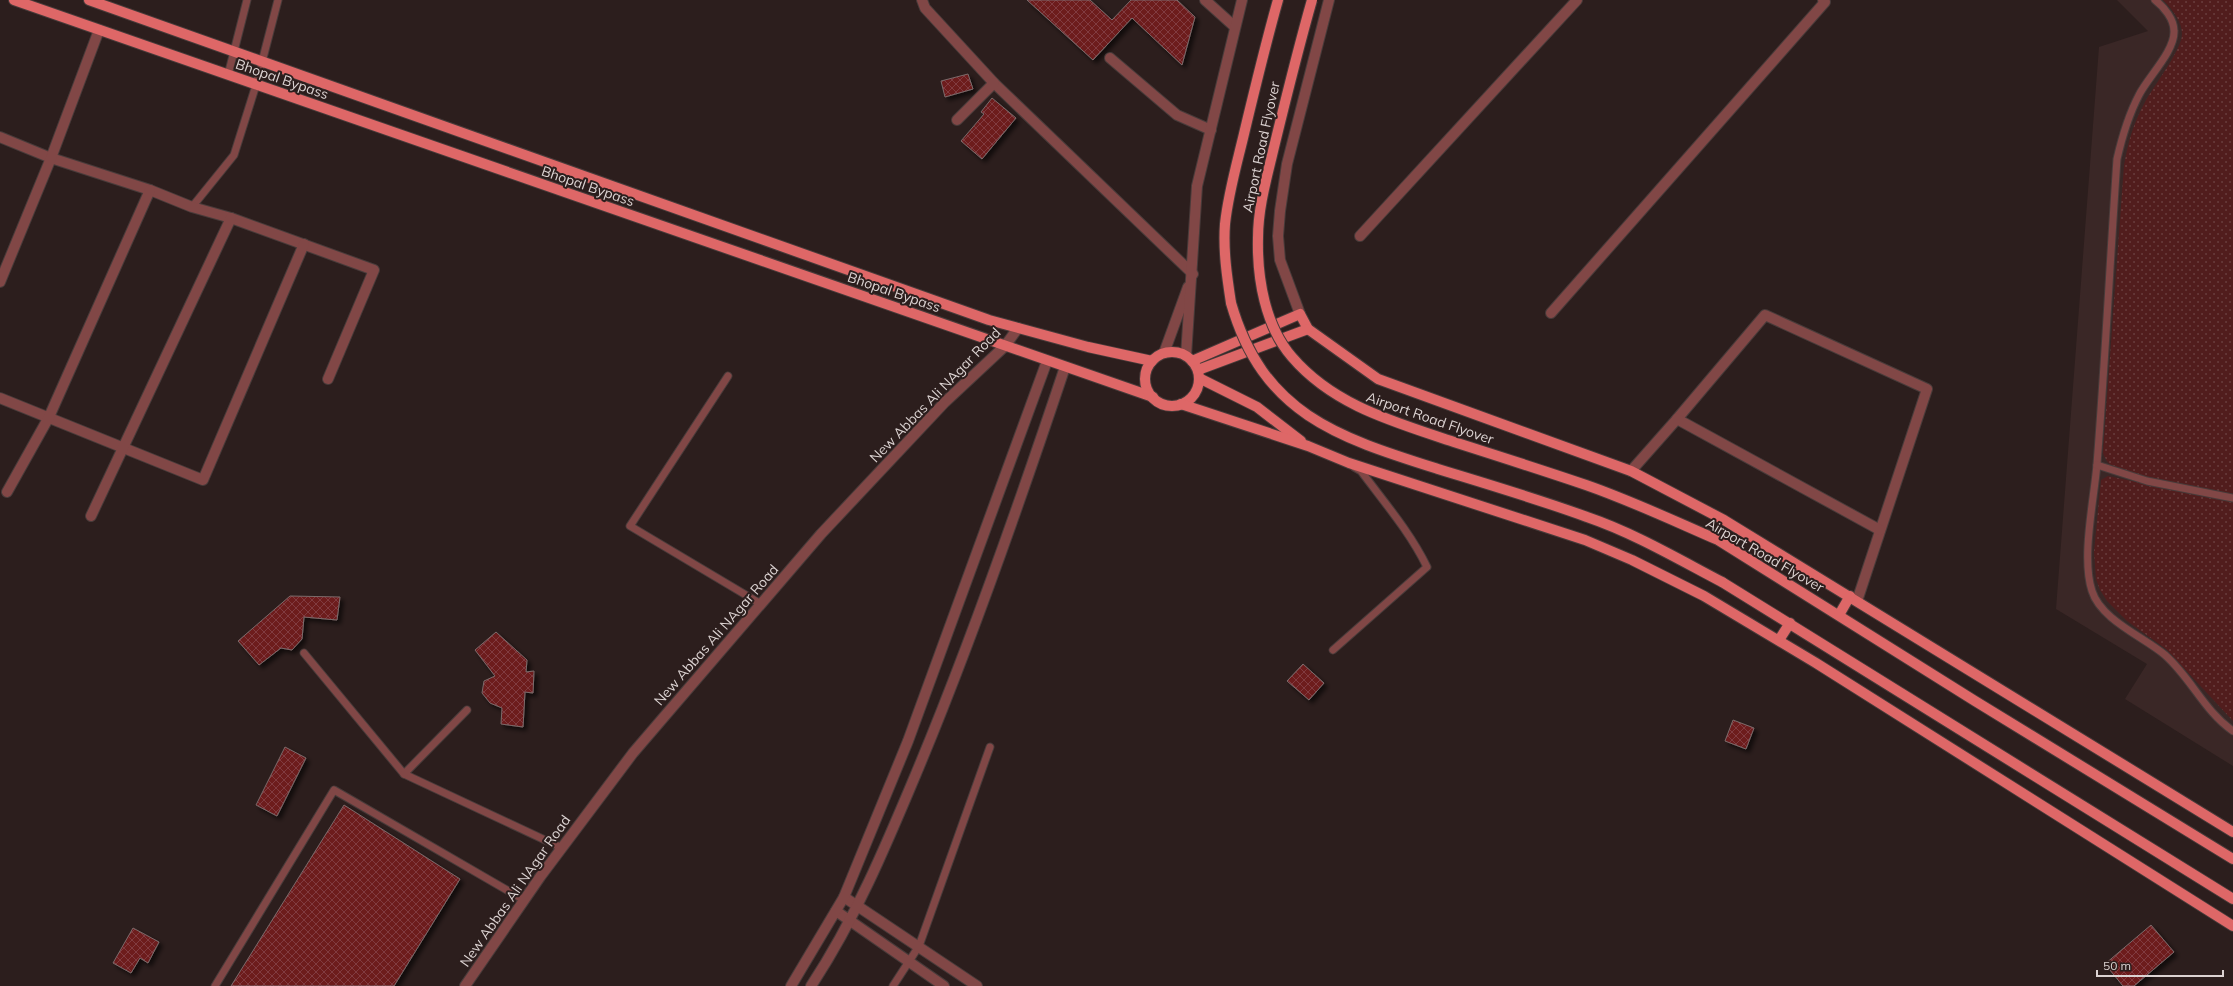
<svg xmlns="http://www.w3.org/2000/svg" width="2233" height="986" font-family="Mulish,sans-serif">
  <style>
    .built { fill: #3a2726 }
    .grass { fill: url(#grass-dots) }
    .building { fill: url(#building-cross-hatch); stroke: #7c6b6a; filter: url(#shadow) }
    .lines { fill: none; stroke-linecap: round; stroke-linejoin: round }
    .service-casing { stroke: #483b3a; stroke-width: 9 }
    .minor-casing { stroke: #483b3a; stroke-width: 12 }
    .tertiary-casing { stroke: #483b3a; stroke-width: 12 }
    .primary-casing { stroke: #483b3a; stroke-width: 12 }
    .service { stroke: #814746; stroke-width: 7 }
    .minor { stroke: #814746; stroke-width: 10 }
    .tertiary { stroke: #814746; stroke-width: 10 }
    .primary { stroke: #de6767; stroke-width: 10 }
    .primary-bridge-casing { stroke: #483b3a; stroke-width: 12; stroke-linecap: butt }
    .primary-bridge { stroke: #de6767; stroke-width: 10 }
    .labels { text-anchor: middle; stroke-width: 4; stroke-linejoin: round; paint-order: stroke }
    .street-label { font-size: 14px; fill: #dcd3d2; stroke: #2c1e1d }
  </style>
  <defs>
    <pattern id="grass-dots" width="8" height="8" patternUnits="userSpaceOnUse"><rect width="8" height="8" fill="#511d1d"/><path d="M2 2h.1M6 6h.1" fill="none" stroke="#693d3d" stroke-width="1.8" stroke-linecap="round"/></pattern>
    <pattern id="building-cross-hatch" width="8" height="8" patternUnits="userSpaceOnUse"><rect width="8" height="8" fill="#6d1a1f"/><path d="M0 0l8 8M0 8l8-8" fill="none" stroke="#813a3f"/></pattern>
    <filter id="shadow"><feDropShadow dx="3.5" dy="3.5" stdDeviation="2" flood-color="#0009"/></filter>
  </defs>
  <rect width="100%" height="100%" fill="#2c1e1d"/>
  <polygon class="built" points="2117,0 2233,0 2233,766 2125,699 2147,664 2056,609 2099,47 2148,31"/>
  <g class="grass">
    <path d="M 2163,0 L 2233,0 L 2233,494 C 2198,487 2145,482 2114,467 C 2108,464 2105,459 2103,453 L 2124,165 C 2128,143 2133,124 2144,104 C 2152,88 2182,50 2182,34 C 2182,21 2172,9 2163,0 Z"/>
    <polygon points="2108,476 2233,502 2233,721 2166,649 2127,621 2107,601 2100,590 2096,579 2094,552 2101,480"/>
  </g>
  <g class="building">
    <polygon points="1027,0 1090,0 1112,20 1131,0 1177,0 1195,17 1182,65 1132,18 1093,60"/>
    <polygon points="968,74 973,89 945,97 941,81"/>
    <polygon points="992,98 1016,118 982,159 961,141 984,114 981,112"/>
    <polygon points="290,596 340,597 337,620 304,617 302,639 292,650 281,648 259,665 238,641"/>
    <polygon points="496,632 527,660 526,672 534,671 533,693 525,692 523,727 501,724 502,708 490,703 482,693 484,681 495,676 475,650"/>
    <polygon points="1303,664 1324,683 1309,700 1287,681"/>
    <polygon points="1733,720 1754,728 1746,749 1725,741"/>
    <polygon points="285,747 306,758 277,816 256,805"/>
    <polygon points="344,805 460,879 394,986 231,986"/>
    <polygon points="2151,925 2174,952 2134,986 2123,986 2105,964"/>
    <polygon points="133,928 159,942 148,963 140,958 131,973 113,963"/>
  </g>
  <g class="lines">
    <defs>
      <g id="service">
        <path d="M 2155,0 C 2164,7 2174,19 2174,31 C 2175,51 2148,77 2139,95 C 2128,116 2122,137 2117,159 C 2110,261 2105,363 2097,464 C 2094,500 2081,558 2092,591 C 2101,620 2144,637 2165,655 C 2191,678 2205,712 2233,731"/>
        <polyline points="228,75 247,0"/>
        <polyline points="192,207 234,155 256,85 278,0"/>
        <polyline points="728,376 630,526 761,604"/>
        <polyline points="2097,465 2147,481 2233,498"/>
        <path d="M 1333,650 L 1427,567 C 1410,532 1384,502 1361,471 L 1354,467"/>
        <polyline points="304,653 404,774 562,848"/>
        <polyline points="404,774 467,710"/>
        <polyline points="215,986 334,790 524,900"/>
        <polyline points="893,986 919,946 990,747"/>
      </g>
      <g id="minor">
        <polyline points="922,0 925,8 994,83 1193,274"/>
        <polyline points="1205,0 1235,27"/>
        <polyline points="1110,58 1177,115 1211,130"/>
        <polyline points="957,120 994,83"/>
        <polyline points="0,137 51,158 150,190 192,207 231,218 374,270 328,379"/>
        <polyline points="1360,236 1577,0"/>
        <polyline points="0,282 51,158 99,30"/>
        <polyline points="1551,313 1825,2 1823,0"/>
        <polyline points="0,398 203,480 304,244"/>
        <polyline points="1677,419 1765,315 1927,389 1857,601"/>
        <polyline points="1631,471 1677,419 1880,530"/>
        <polyline points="7,492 49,417 150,190"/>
        <polyline points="91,516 231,218"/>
        <polyline points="844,897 977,986"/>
        <polyline points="836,911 944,986"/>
        <polyline points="465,986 540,877 633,753 821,534 945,402 1005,346 1018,328"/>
        <polyline points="791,986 844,897 908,741 1047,361"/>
        <path d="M 811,986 C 856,918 887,843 918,769 C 973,637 1020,502 1065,367"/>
      </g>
      <g id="tertiary">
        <polyline points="1300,314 1280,260 1278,236 1280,211 1287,164 1329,0"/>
        <polyline points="1164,353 1188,287"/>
        <polyline points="1186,356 1197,186 1242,0"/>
      </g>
      <g id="primary">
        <polyline points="14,0 1153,397"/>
        <polyline points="89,0 989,320 1088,347 1152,361"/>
        <path d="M 1231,303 C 1227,277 1223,250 1225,224 C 1228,195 1236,167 1243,138 C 1254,92 1265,46 1278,0"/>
        <circle cx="1172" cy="379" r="27"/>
        <polyline points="1192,361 1300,314 1308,329 1378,379 1631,471 1724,520 2233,832"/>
        <polyline points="1198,370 1308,329"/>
        <polyline points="1199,378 1257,407 1301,441"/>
        <polyline points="1181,404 1308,446 1349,463 1585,540 1632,560 1704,596 1816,663 2233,926"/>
        <polyline points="1718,540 1975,701 2233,859"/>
        <polyline points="1722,582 2233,899"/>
        <polyline points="1839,615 1850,596"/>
        <polyline points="1779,640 1790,623"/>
      </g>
    </defs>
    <use href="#service" class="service-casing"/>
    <use href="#minor" class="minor-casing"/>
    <use href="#tertiary" class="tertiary-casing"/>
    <use href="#primary" class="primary-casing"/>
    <use href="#service" class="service"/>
    <use href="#minor" class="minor"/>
    <use href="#tertiary" class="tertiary"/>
    <use href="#primary" class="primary"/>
    <defs>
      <g id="primary-bridge">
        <path d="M 1312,0 C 1298,49 1286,98 1274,147 C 1267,177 1258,207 1258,238 C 1257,278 1265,326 1292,357 C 1334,406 1395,422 1454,442 C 1498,456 1542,470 1586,485 C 1632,501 1674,521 1718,540"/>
        <path d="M 1231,303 C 1263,414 1337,437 1438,469 C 1487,484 1538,499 1587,517 C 1634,533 1678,559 1722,582"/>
      </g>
    </defs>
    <use href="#primary-bridge" class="primary-bridge-casing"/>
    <use href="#primary-bridge" class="primary-bridge"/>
  </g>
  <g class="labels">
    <g class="street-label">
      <text transform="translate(282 79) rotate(19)" y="5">Bhopal Bypass</text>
      <text transform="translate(1261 147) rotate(-78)" y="5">Airport Road Flyover</text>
      <text transform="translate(588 186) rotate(19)" y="5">Bhopal Bypass</text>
      <text transform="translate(894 292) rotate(19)" y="5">Bhopal Bypass</text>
      <text transform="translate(935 395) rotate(-46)" y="5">New Abbas Ali NAgar Road</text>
      <text transform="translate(1430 418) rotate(19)" y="5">Airport Road Flyover</text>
      <text transform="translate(1765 555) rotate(30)" y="5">Airport Road Flyover</text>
      <text transform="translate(716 635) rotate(-49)" y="5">New Abbas Ali NAgar Road</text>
      <text transform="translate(515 891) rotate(-55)" y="5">New Abbas Ali NAgar Road</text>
    </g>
  </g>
  <path d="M2097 970v6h126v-6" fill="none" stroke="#dcd3d2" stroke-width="2"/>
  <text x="2103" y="970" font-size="12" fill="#dcd3d2" stroke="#2c1e1d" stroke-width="3" paint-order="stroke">50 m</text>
</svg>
